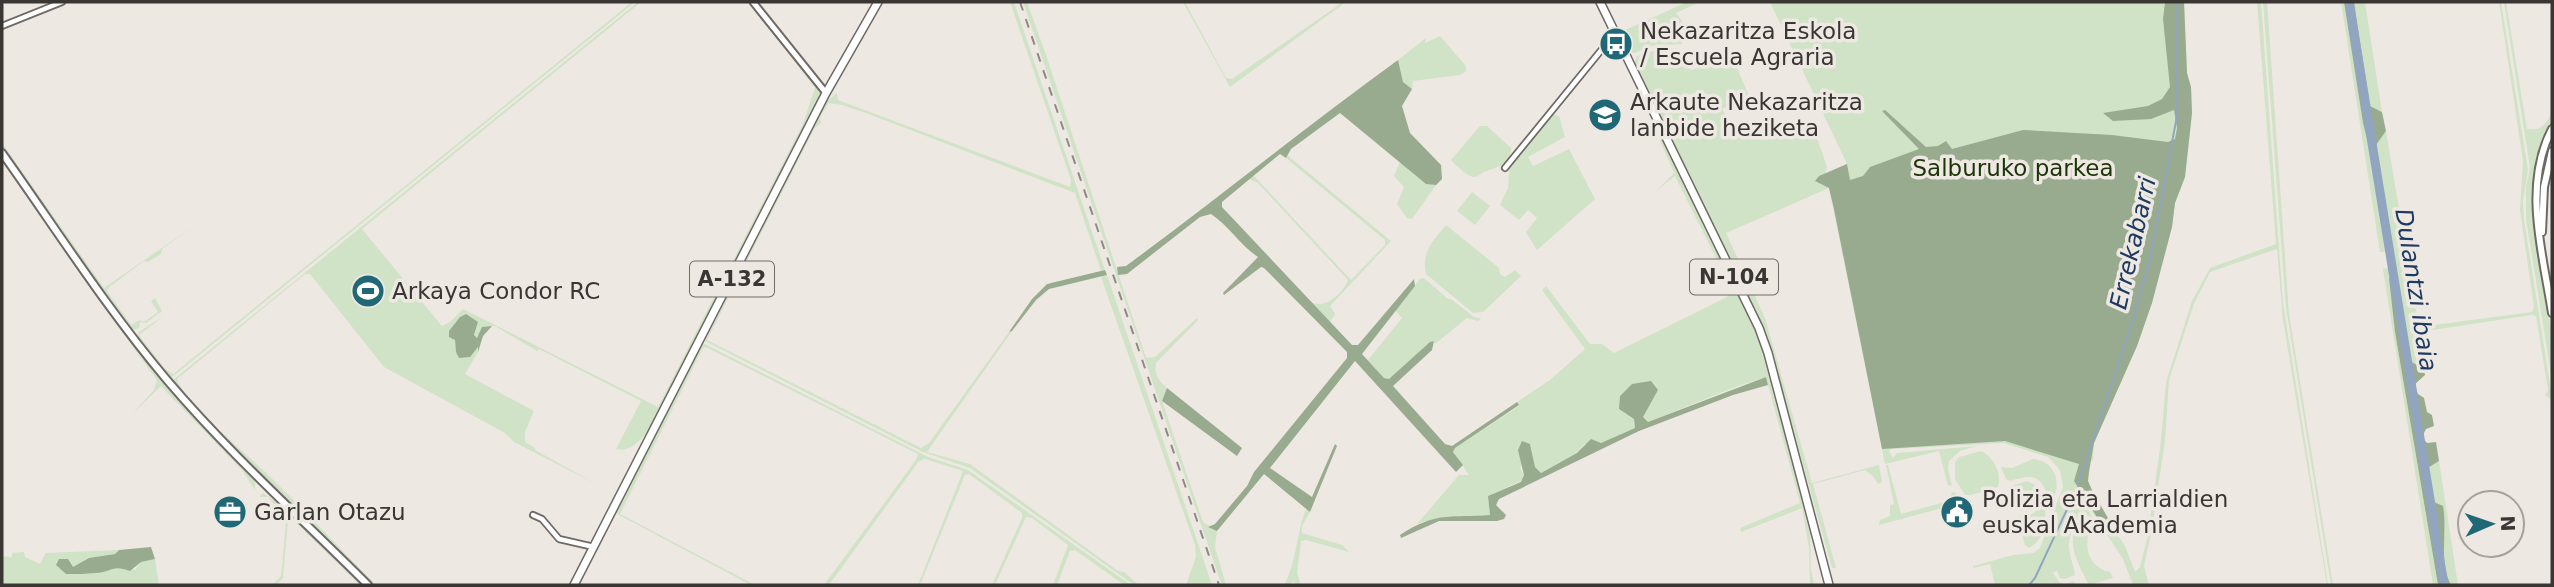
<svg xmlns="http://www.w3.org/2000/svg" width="2554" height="587" font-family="'DejaVu Sans',sans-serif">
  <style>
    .green { fill: #d0e3c6 }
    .forest { fill: #98ab8e }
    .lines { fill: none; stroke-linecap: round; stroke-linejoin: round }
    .stream { stroke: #91a5c1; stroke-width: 2 }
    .river { stroke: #91a5c1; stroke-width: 9 }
    .minor-casing { stroke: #6f6965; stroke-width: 8 }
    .tertiary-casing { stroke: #6f6965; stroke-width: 9 }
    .secondary-casing { stroke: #6f6965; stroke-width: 10 }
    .primary-casing { stroke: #6f6965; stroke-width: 10 }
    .minor { stroke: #fff; stroke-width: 4.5 }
    .tertiary { stroke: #fff; stroke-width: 5 }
    .secondary { stroke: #fff; stroke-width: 6 }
    .primary { stroke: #fff; stroke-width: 7 }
    .rail { stroke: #8f8a87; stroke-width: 2; stroke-dasharray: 9 9; stroke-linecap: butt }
    .labels { text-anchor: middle; stroke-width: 7; stroke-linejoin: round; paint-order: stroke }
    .shield { fill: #eee8e3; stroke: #6f6b68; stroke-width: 2 }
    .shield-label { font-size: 21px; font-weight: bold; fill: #393634 }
    .poi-label { font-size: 23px; fill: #393634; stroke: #eee8e3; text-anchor: start }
    .park-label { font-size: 23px; fill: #1b3508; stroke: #eee8e3 }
    .water-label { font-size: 24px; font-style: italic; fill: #1e3a61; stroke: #eee8e3 }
  </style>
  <rect width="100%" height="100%" fill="#eee8e3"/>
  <g class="green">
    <polygon points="632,2 635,2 172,377 167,375 137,337 139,332 165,315 139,335 165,369 173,374"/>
    <path d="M 638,2 L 641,2 L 362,229 L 442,326 L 450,322 L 463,309 L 658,407 L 717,291 L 719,293 L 653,422 C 645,435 634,453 616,449 L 641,401 L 539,349 L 537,351 L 495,326 L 483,327 L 477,338 L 474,336 L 478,322 L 455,340 L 456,352 L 473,352 L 479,347 L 478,352 L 465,374 L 534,411 L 525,432 L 525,442 L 535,448 L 535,450 L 598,485 L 514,442 L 505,433 L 384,367 L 310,274 L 305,274 L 177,379 C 183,401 243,451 262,469 C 301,506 338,547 376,585 L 373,585 L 222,435 L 173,380 Z"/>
    <polygon points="749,2 818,88 821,95 728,276 725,276 803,124 815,88"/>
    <polygon points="1010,2 1014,2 1105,270 1101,271 1075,193 866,113 842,105 829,103 820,117 821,123 814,129 707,340 921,448 929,443 1009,332 1012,331 927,452 970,464 1118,571 1124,572 1139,585 1134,585 970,468 923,452 705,341 828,100 837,93 838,100 1070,187 1071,180"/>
    <path d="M 1023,2 L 1027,2 L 1045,52 L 1146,358 L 1155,357 L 1197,318 L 1198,320 L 1156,363 C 1154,375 1159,381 1167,388 L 1162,401 L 1203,522 L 1217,531 L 1215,547 L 1226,585 L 1221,583 Z"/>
    <polygon points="1183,2 1185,2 1226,78 1232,79 1343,2 1346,2 1230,87"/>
    <polygon points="1687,2 1700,2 1676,13 1682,21 1682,44 1651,46 1635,53 1630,52 1621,32"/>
    <path d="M 1770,2 L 2184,2 L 2187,73 L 2191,87 L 2192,113 L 2185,177 L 2175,203 L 2172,227 L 2152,303 L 2137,346 L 2094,443 L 2093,460 L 2080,466 L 2109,535 L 2117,534 L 2125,546 L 2135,572 L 2140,567 L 2148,535 L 2161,441 L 2166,382 L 2192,301 L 2210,268 L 2276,244 L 2257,2 L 2261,2 L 2283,303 L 2328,585 L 2327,585 L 2283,320 L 2277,249 L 2210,272 L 2194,304 L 2169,380 L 2165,441 L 2152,529 L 2144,566 L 2149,585 L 2133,585 L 2123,559 L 2085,501 L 2084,502 L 2099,529 C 2096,526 2095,522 2093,520 C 2077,502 2069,536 2069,546 C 2069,556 2074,565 2075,575 L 2065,579 L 2060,578 L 2057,571 L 2053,573 L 2059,582 L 2064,584 L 2074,581 L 2075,584 L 1995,585 L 1990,564 L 1973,568 L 1973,566 L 2013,555 L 2033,553 L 2040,548 L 2063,487 L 2060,470 L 2048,457 L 2004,443 L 1891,449 L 1889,451 L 1893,458 L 1897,453 L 1976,446 L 1960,451 L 1949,461 L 1948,469 L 1952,485 L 1948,486 L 1939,451 L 1885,464 L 1829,188 L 1726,233 L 1765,318 L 1812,483 L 1879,465 L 1882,482 L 1878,484 L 1873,476 L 1865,470 L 1813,484 L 1836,568 L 1832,568 L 1770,347 L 1760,320 L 1635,62 L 1637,56 L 1662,48 L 1679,49 L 1691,70 L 1733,58 L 1749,96 L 1722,109 L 1738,135 L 1759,128 L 1768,136 L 1793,127 L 1808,137 L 1817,138 L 1827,167 L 1825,174 L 1847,164 Z"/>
    <polygon points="2263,2 2267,2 2289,314 2333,585 2331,585 2286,308"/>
    <polygon points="2341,2 2344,2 2363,123 2369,147 2373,148 2386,131 2419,327 2532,312 2534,307 2520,210 2523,161 2499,2 2501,2 2528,170 2523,202 2524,219 2552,397 2552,411 2550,398 2545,395 2548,390 2536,316 2532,315 2419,332 2424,369 2408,360 2399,312 2394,313 2395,332 2438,585 2433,585 2383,269 2395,266 2388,252 2380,252"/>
    <polygon points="2354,2 2365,2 2382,112 2370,106"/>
    <path d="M 2504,2 L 2506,2 L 2527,129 C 2542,131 2546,124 2552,112 L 2552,123 L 2544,141 L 2534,199 L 2534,224 L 2552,335 L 2552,381 L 2526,219 L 2526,187 L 2530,168 Z"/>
    <polygon points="1440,36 1466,66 1466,71 1460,75 1413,81 1412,89 1403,82 1398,60 1426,38 1425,43"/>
    <polygon points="1553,114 1559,116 1565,137 1528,157 1533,166 1569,149 1595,199 1537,250 1526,232 1537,218 1528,210 1519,220 1500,205 1508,188 1509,168"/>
    <path d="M 1480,126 L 1487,126 L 1511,148 C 1511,167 1498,166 1484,172 C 1480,174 1478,177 1474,177 C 1466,176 1456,165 1451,160 Z"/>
    <path d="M 1663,138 L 1743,302 L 1762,347 L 1810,534 L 1811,569 L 1814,585 L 1810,585 L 1809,548 L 1802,508 L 1741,532 L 1740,528 L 1800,503 L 1766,377 L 1738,386 L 1648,422 L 1642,418 L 1658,390 L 1619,409 L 1634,419 L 1635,428 L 1601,443 L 1585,444 L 1577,453 L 1541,473 L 1535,467 L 1530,444 L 1520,468 L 1524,475 L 1521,481 L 1488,496 L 1490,515 C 1461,517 1446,514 1417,524 L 1459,475 L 1469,475 L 1453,451 L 1455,448 L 1519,406 L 1517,402 L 1550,380 L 1585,349 L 1542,290 L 1546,286 L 1590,344 L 1602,344 L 1614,353 L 1727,297 L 1731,288 L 1675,176 L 1656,191 L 1674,173 L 1660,141 Z"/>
    <polygon points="2,143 104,288 195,225 162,249 161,254 148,262 144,261 108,288 107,291 131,325 140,320 144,322 158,312 151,301 155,298 162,311 146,323 140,322 139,328 132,330 2,147"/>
    <path d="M 1287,155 L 1391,241 L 1330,306 L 1335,314 L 1330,322 L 1312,303 C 1327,308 1342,294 1348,280 L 1258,183 L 1249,179 L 1253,175 L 1351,280 L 1385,245 L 1385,240 L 1286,158 Z"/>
    <polygon points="1400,162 1426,184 1436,185 1412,219 1407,218 1397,204 1404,187 1394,176"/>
    <polygon points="1472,192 1490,206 1475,225 1457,211"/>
    <polygon points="49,225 153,369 249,474 255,482 255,490 243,471 161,386 132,414 154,390 157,380 46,226"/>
    <path d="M 1446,225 L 1499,268 L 1500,274 L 1505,277 L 1515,270 L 1521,276 L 1483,312 L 1473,313 L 1426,274 C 1421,252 1433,241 1446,225 Z"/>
    <polygon points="1107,275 1212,585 1186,585 1196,557 1195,545 1101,277"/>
    <polygon points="1424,278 1448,299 1451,299 1474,317 1481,318 1478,321 1467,318 1435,344 1434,341 1389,379 1384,378 1368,360 1402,318 1395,310 1420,279"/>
    <polygon points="705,344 928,457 968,470 1131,585 1124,585 1075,550 1070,551 1057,585 1053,585 1068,545 1032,518 1026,517 995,585 992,585 1022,518 1022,513 969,474 965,475 920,585 918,585 963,471 925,459 919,461 829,585 824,585 916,460 918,454 706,347 703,348 620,514 755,585 751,585 617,514 617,511 702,345"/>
    <path d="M 1981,451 C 1994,457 2002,474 1998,487 L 1971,495 L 1965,495 L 1955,479 L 1955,462 L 1959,457 Z"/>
    <path d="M 2033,459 C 2056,461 2063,485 2051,503 C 2040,476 2038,473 2010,481 L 2006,479 L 2001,467 L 2012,468 Z"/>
    <path d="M 2439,461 L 2458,585 L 2451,585 C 2438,560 2448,533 2443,507 L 2434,502 L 2430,493 L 2426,469 Z"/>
    <polygon points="1886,465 1888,465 1901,514 1952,500 1951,493 1955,492 1957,501 1954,505 1879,525 1880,520 1890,516 1890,505 1894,504"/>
    <polygon points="2027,481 2035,485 2039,490 2035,505 2031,509 2020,511 2014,506 2009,489 2011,486"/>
    <polygon points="263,493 288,511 364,585 360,585 292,519 288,520 283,578 276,585 272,585 281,576 286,522 268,497 259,497"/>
    <path d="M 2044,497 C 2047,515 2046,540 2029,548 L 2025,545 L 2018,521 L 2020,516 C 2034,516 2039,511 2044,497 Z"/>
    <path d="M 1306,509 L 1310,512 L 1302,526 L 1302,533 L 1342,545 L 1349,552 L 1306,540 L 1301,541 L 1297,573 L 1301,585 L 1296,585 L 1294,581 L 1289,585 L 1284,585 C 1297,562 1296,534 1306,509 Z"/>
    <path d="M 2083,521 L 2087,521 L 2091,526 C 2083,546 2088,567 2110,572 L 2113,578 L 2089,585 C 2080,567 2061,537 2083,521 Z"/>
    <polygon points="119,550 115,554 89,558 66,574 101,573 112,567 135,570 141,562 155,559 159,585 2,585 2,556 12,557 12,553 24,552 25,557 40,564 46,553"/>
  </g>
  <g class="forest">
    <polygon points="2165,2 2184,2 2187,73 2191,87 2192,113 2185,177 2175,203 2172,227 2152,303 2137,346 2094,443 2089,472 2088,481 2092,490 2117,534 2109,536 2074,481 2079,464 2005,441 1882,449 1834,209 1829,188 1815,181 1819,176 1847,164 1850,180 1863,176 1870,167 1919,149 1882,111 1885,110 1926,147 1938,146 1946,141 1952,149 2023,130 2112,135 2168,142 2175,139 2177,128 2174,110 2151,119 2113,121 2103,113 2148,106 2162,99 2170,87 2163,19"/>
    <polygon points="2344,2 2354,2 2370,106 2382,112 2386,131 2373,149 2369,147 2363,123"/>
    <path d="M 1398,60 L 1403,82 L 1412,89 L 1402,106 L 1410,133 L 1441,165 L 1442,179 L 1436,185 L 1426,184 L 1340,113 L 1291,149 L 1286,158 L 1280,154 L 1222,202 L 1222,207 L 1352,345 L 1358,345 L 1414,279 L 1415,286 L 1362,354 L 1384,378 L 1389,379 L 1430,342 L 1434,341 L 1432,350 L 1393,386 L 1445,444 L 1452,446 L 1517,402 L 1519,405 L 1455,448 L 1453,452 L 1463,465 L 1456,472 L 1355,361 L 1270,468 L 1312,497 L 1335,444 L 1337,446 L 1310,512 L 1264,474 L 1217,531 L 1208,527 L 1215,524 L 1247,486 L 1254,472 L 1347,358 L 1347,352 L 1264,268 L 1261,267 L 1224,295 L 1223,293 L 1258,257 C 1240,245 1229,226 1211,214 L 1200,217 L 1127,274 L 1118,275 L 1117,267 L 1126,266 C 1218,198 1306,127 1398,60 Z"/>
    <polygon points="1105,270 1107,275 1049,289 1036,300 1012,331 1009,332 1032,299 1047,284"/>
    <path d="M 2394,277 L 2408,360 L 2424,369 L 2425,375 L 2414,385 L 2418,394 L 2424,398 L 2427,412 L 2432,415 L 2434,426 L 2426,429 L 2422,437 L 2427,443 L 2436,442 L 2439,461 L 2426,469 L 2430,493 L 2434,502 L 2443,506 C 2448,533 2438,560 2451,585 L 2438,585 L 2395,332 L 2389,278 Z"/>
    <polygon points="466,314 478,322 474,335 477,338 482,327 492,326 483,336 478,352 478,347 470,357 459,358 456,352 455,340 449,337 449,331 460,317"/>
    <path d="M 1766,377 L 1768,385 L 1733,395 L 1639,431 L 1499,499 L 1496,505 L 1506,515 L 1504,519 L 1497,521 L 1439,521 L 1401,538 L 1400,535 C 1437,511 1450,518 1490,515 L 1488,496 L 1521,482 L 1524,475 L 1518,450 L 1522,441 L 1530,444 L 1535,467 L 1541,473 L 1577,453 L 1591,439 L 1601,443 L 1635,428 L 1634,419 L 1619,409 L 1620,396 L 1632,384 L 1651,381 L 1658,390 L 1643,417 L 1648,422 Z"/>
    <polygon points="1167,388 1242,448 1237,456 1162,401"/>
    <path d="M 151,547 L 155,559 L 141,562 L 130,571 C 112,564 112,572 96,573 C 86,574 76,574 66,574 L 56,565 L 59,559 L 68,559 L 73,567 L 89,558 L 115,554 L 119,550 Z"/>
  </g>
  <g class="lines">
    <g class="stream">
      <polyline points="2078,484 2125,345 2149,264 2177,116 2177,2"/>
      <polyline points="2029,585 2035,578 2077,488"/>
    </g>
    <polyline class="river" points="2349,2 2444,585"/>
    <defs>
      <g id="minor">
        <polyline points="2,26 62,2"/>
        <polyline points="1505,168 1603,48 1617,38"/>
        <polyline points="533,515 542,519 559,539 594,547"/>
      </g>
      <polyline id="tertiary" points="753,2 826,93"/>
      <g id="secondary">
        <path d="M 2552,129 C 2522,186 2543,254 2552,313"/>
        <path d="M 2,153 C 56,229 107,309 167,380 C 229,453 301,518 368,585"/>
        <polyline points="2542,232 2544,187 2552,151"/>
      </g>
      <g id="primary">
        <polyline points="1600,2 1759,328 1768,353 1829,585"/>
        <polyline points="574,585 826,93 878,2"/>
      </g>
    </defs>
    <use href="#minor" class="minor-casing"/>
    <use href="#tertiary" class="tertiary-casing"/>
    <use href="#secondary" class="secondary-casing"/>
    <use href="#primary" class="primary-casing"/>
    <use href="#minor" class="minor"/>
    <use href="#tertiary" class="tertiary"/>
    <use href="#secondary" class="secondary"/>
    <use href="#primary" class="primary"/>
    <polyline class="rail" points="1020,2 1219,585"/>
  </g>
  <defs>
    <symbol id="bus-disc" viewBox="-11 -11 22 22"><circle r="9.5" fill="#206875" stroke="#eee8e3"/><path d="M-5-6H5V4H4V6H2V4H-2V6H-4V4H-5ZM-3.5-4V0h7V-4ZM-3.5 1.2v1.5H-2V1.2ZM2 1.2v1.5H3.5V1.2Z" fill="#fff"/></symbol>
    <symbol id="university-disc" viewBox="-11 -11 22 22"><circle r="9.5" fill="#206875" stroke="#eee8e3"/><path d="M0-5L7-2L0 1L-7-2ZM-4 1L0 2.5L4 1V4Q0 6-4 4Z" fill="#fff"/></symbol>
    <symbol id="stadium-disc" viewBox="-11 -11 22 22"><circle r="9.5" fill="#206875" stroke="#eee8e3"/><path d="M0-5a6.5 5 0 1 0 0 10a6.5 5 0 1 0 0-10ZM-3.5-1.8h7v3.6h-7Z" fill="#fff"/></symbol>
    <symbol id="office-disc" viewBox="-11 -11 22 22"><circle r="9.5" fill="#206875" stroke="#eee8e3"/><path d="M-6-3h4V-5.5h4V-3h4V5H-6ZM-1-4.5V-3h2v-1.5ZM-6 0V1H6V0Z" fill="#fff"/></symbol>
    <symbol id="civic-disc" viewBox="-11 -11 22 22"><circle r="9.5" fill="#206875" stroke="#eee8e3"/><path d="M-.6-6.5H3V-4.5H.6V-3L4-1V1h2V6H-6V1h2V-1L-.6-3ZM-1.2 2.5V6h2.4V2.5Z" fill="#fff"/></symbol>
  </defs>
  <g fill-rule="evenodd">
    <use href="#bus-disc" x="1597" y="25" width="38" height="38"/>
    <use href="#university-disc" x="1586" y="96" width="38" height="38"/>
    <use href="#stadium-disc" x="349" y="272" width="38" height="38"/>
    <use href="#office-disc" x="211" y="493" width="38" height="38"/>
    <use href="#civic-disc" x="1938" y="493" width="38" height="38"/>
  </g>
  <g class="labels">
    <g class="shield">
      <rect x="1690" y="259.5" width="88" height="35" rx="5"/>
      <rect x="690" y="261.5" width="84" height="35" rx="5"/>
    </g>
    <g class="shield-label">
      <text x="1734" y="284">N-104</text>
      <text x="732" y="286">A-132</text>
    </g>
    <g class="poi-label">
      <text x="1640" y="39">Nekazaritza Eskola<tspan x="1640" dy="26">/ Escuela Agraria</tspan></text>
      <text x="1630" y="110">Arkaute Nekazaritza<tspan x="1630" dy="26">lanbide heziketa</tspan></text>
      <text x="392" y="299">Arkaya Condor RC</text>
      <text x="1982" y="507">Polizia eta Larrialdien<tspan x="1982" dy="26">euskal Akademia</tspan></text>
      <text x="254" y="520">Garlan Otazu</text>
    </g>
    <g class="park-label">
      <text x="2013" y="176">Salburuko parkea</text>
    </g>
    <g class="water-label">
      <text transform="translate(2133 243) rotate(-77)" y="8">Errekabarri</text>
      <text transform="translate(2416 290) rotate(81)" y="8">Dulantzi ibaia</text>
    </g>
  </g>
  <rect width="2554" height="587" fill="none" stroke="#393634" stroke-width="7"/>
  <g transform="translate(2491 524) rotate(88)"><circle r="33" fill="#eee8e3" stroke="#a6a19d" stroke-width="2"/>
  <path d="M0-5L12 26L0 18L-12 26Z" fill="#206875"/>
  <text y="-10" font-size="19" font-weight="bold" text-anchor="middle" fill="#393634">N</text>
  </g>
</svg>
